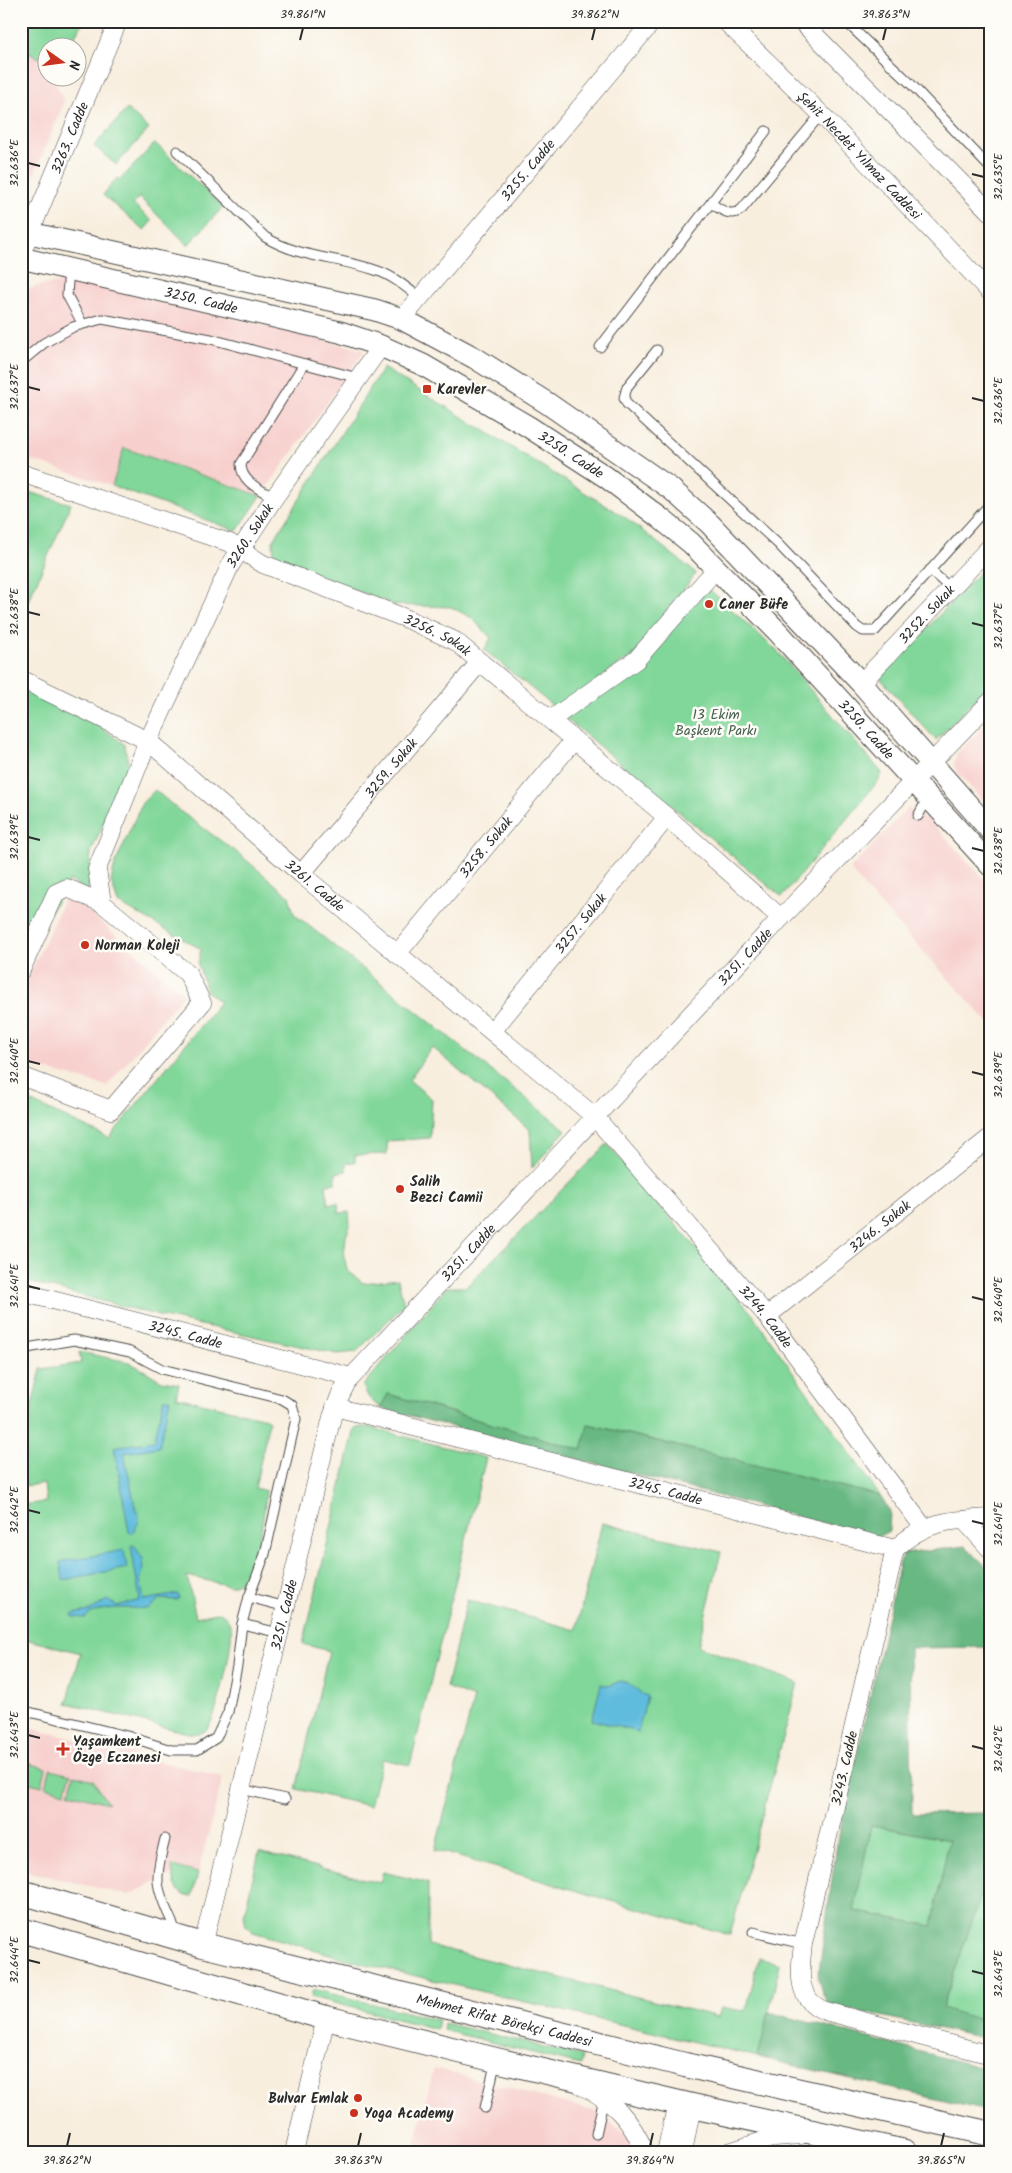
<svg xmlns="http://www.w3.org/2000/svg" width="1012" height="2173" font-family="Kalam,sans-serif">
  <style>
    .built { fill: #f7d0ce }
    .green { fill: #81d79a; stroke: #568162 }
    .forest { fill: #68b882; stroke: #4a7256; fill-rule: evenodd }
    .water { fill: #5fbcdd; stroke: #457484 }
    .lines { fill: none; stroke-linecap: round; stroke-linejoin: round }
    .service-casing { stroke: #4a4846; stroke-width: 11 }
    .minor-casing { stroke: #4a4846; stroke-width: 19 }
    .tertiary-casing { stroke: #4a4846; stroke-width: 23 }
    .secondary-casing { stroke: #4a4846; stroke-width: 26 }
    .service { stroke: #fff; stroke-width: 9 }
    .minor { stroke: #fff; stroke-width: 18 }
    .tertiary { stroke: #fff; stroke-width: 21 }
    .secondary { stroke: #fff; stroke-width: 24 }
    .ticks { fill: none; stroke: #2b2b2b; stroke-width: 2 }
    .poi-dot { fill: #c8321e; stroke: #fdfcf7; stroke-width: 2 }
    .labels { text-anchor: middle; stroke-width: 5; stroke-linejoin: round; paint-order: stroke }
    .street-label { font-size: 14px; fill: #2b2b2b; stroke: #fdfcf7 }
    .poi-label { font-size: 14px; font-weight: bold; fill: #2b2b2b; stroke: #fdfcf7; text-anchor: start }
    .park-label { font-size: 14px; fill: #455f4c; stroke: #fdfcf7 }
    .neatline { fill: none; stroke: #2b2b2b; stroke-width: 2 }
    .ticks-label { font-size: 12px; text-anchor: middle; fill: #2b2b2b }
  </style>
  <rect width="100%" height="100%" fill="#fdfcf7"/>
  <filter id="ink" filterUnits="userSpaceOnUse"><feTurbulence type="fractalNoise" baseFrequency=".02" numOctaves="2"/><feDisplacementMap in="SourceGraphic" scale="10" xChannelSelector="R" yChannelSelector="G"/><feConvolveMatrix kernelMatrix="1 2 1 2 8 2 1 2 1" color-interpolation-filters="sRGB"/></filter>
  <filter id="wash" filterUnits="userSpaceOnUse"><feTurbulence type="fractalNoise" baseFrequency=".0096" numOctaves="4" result="noise"/><feDisplacementMap in="SourceGraphic" scale="20" xChannelSelector="R" yChannelSelector="G"/><feGaussianBlur stdDeviation="1.12" result="paint"/><feColorMatrix in="noise" values="0 0 0 0 0 0 0 0 0 0 0 0 0 0 0 0 0 1.4 0 .05"/><feComposite in="paint" operator="in"/></filter>
  <g filter="url(#wash)">
    <rect width="100%" height="100%" fill="#f8eede"/>
    <g class="built">
      <polygon points="21,50 47,61 48,78 54,78 64,102 31,182 21,195"/>
      <polygon points="78,281 365,350 261,496 124,449 112,486 21,457 21,293 36,286"/>
      <polygon points="991,719 991,809 956,771 954,765 957,753"/>
      <polygon points="909,807 911,811 922,818 926,817 933,824 991,887 991,1025 870,894 850,869"/>
      <polygon points="70,896 184,994 107,1086 21,1063 21,993 65,897"/>
      <polygon points="21,1726 79,1740 80,1737 109,1744 145,1758 223,1777 192,1896 182,1895 179,1892 172,1875 128,1895 21,1870"/>
      <polygon points="434,2068 594,2111 625,2133 633,2144 634,2152 413,2152"/>
    </g>
    <g class="green">
      <polygon points="21,21 83,21 69,47 48,48 47,61 21,50"/>
      <polygon points="127,109 149,129 116,165 94,146"/>
      <polygon points="155,143 223,207 188,245 139,197 133,204 152,221 144,230 103,195 117,178 120,180"/>
      <polygon points="383,368 626,518 696,573 634,654 560,707 553,706 484,650 491,638 472,618 451,607 394,605 274,558 273,541"/>
      <polygon points="124,448 261,496 237,531 112,486"/>
      <polygon points="21,490 71,504 21,617"/>
      <polygon points="991,560 991,683 936,740 880,678"/>
      <polygon points="709,589 779,653 882,773 879,780 782,897 564,717"/>
      <polygon points="21,686 86,717 124,744 129,765 91,852 88,893 70,880 21,958"/>
      <polygon points="155,790 177,809 239,854 289,896 294,914 566,1130 532,1168 530,1130 432,1047 409,1080 432,1099 430,1138 387,1141 387,1154 355,1155 355,1162 346,1163 346,1171 336,1173 336,1183 326,1184 328,1204 338,1203 339,1213 349,1212 350,1226 346,1236 344,1256 347,1270 363,1283 398,1279 404,1305 356,1352 337,1354 159,1316 21,1280 21,1097 109,1138 220,1002 207,992 198,964 201,949 118,903 111,882 115,864 142,803"/>
      <polygon points="607,1144 753,1315 880,1496 589,1424 582,1450 388,1394 380,1408 369,1398 363,1386 447,1287 466,1287"/>
      <path d="M 79,1352 L 129,1362 L 162,1381 L 179,1384 L 176,1397 L 266,1418 L 269,1421 L 255,1488 L 266,1491 C 263,1529 259,1546 244,1581 L 231,1586 L 187,1576 L 196,1617 L 221,1612 C 226,1617 229,1620 231,1628 C 234,1642 217,1719 207,1729 C 203,1733 198,1733 192,1734 L 67,1703 L 81,1653 L 21,1638 L 21,1505 L 46,1502 L 44,1484 L 21,1486 L 21,1448 L 41,1369 L 81,1363 Z"/>
      <polygon points="368,1427 486,1458 410,1765 382,1759 370,1806 296,1789 329,1651 303,1644 355,1428"/>
      <polygon points="602,1523 721,1552 698,1646 798,1683 730,1935 435,1850 474,1698 446,1687 467,1600 576,1630"/>
      <polygon points="27,1763 46,1768 42,1786 22,1781"/>
      <polygon points="50,1769 71,1774 65,1792 46,1787"/>
      <polygon points="74,1775 93,1780 108,1803 69,1793"/>
      <polygon points="871,1825 949,1840 932,1926 854,1911"/>
      <polygon points="259,1852 380,1883 383,1872 428,1883 428,1945 718,2017 721,2008 746,2011 759,1958 780,1964 758,2057 361,1963 253,1932 246,1926 244,1915"/>
      <path d="M 172,1866 L 198,1873 L 192,1896 C 176,1898 173,1879 172,1866 Z"/>
      <polygon points="991,1866 991,2023 942,2009"/>
      <polygon points="313,1989 438,2020 436,2029 311,1997"/>
      <polygon points="444,2023 582,2056 580,2065 443,2030"/>
    </g>
    <g class="forest">
      <polygon points="388,1394 582,1450 588,1424 880,1496 890,1512 889,1531 877,1537 380,1408"/>
      <path d="M 965,1546 L 991,1571 L 991,1647 L 910,1648 L 912,1814 L 991,1813 L 991,1866 L 942,2008 L 991,2023 L 991,2034 L 983,2038 L 829,2005 L 822,1993 L 818,1978 L 837,1844 L 900,1562 L 904,1554 ZM 871,1825 L 949,1840 L 932,1926 L 854,1911 Z"/>
      <polygon points="769,2012 983,2068 988,2100 983,2110 758,2057"/>
    </g>
    <g class="water">
      <path d="M 164,1399 L 170,1399 L 159,1447 L 124,1453 L 136,1510 C 142,1520 138,1524 132,1533 L 129,1532 L 114,1447 L 154,1441 Z"/>
      <path d="M 134,1545 L 143,1559 L 144,1569 L 140,1579 L 144,1600 L 178,1594 L 179,1598 L 177,1600 L 160,1599 L 148,1609 C 132,1608 96,1605 85,1618 L 73,1617 L 72,1614 L 90,1611 L 107,1600 L 117,1606 L 140,1600 L 131,1546 Z"/>
      <polygon points="124,1550 127,1568 63,1580 60,1562"/>
      <path d="M 620,1681 C 633,1682 635,1693 647,1696 L 638,1732 L 592,1720 L 601,1684 L 609,1686 Z"/>
    </g>
  </g>
  <g filter="url(#ink)">
    <g class="lines">
      <defs>
        <g id="service">
          <polyline points="845,21 910,83 991,169"/>
          <path d="M 177,151 L 265,237 C 301,259 339,257 378,271 C 393,276 407,288 420,298"/>
          <path d="M 711,203 C 721,210 731,218 742,209 L 821,114"/>
          <polyline points="69,269 67,295 82,323"/>
          <polyline points="600,347 766,131"/>
          <polyline points="657,350 627,387 624,398 627,404 778,544 857,627 863,631 875,631 991,503"/>
          <polyline points="21,362 44,343 73,327 102,319 211,339 358,378"/>
          <path d="M 274,498 C 260,489 241,482 241,464 L 304,364"/>
          <polyline points="930,570 950,588"/>
          <polyline points="918,816 928,798"/>
          <polyline points="21,1349 74,1340 130,1352 162,1369 282,1399 292,1405 296,1419 265,1554 249,1597 242,1624 237,1666 228,1712 216,1738 197,1750 171,1750 127,1736 21,1710"/>
          <polyline points="249,1597 286,1607"/>
          <polyline points="242,1624 279,1633"/>
          <polyline points="241,1789 285,1799"/>
          <path d="M 165,1839 C 162,1852 157,1867 158,1882 C 160,1900 171,1918 177,1934"/>
          <polyline points="753,1932 803,1944"/>
          <polyline points="485,2108 496,2060"/>
          <polyline points="596,2134 604,2098"/>
        </g>
        <g id="minor">
          <path id="s1" d="M 725,21 L 821,114 L 991,293"/>
          <polyline points="801,21 991,213"/>
          <path id="s2" d="M 21,254 L 118,21"/>
          <path id="s3" d="M 402,319 L 653,21"/>
          <path id="s4" d="M 21,473 L 230,543 L 263,564 L 405,618 L 455,641 L 667,817 L 781,918"/>
          <path id="s5" d="M 21,679 L 148,741 L 301,874 L 594,1116 L 767,1316 L 924,1528"/>
          <path id="s6" d="M 861,683 L 991,546"/>
          <polyline points="550,720 636,660 716,569"/>
          <path id="s7" d="M 301,874 L 480,662"/>
          <path id="s8" d="M 397,954 L 574,740"/>
          <polyline points="21,970 56,893 67,888 102,903"/>
          <path id="s9" d="M 493,1030 L 667,817"/>
          <path id="s10" d="M 21,1076 L 111,1110 L 202,1003 L 188,974 L 102,903 L 97,869 L 148,741 L 231,564 L 274,498 L 381,346"/>
          <path id="s11" d="M 21,1292 L 351,1377"/>
          <path id="s12" d="M 767,1316 L 991,1137"/>
          <path id="s13" d="M 335,1407 L 895,1549 C 926,1520 951,1520 991,1518"/>
          <polyline points="964,1520 991,1550"/>
          <path d="M 895,1549 L 803,1944 C 800,1971 795,1999 825,2011 L 991,2055"/>
          <path id="s14" d="M 203,1945 L 332,1417 L 339,1398 L 347,1382 L 781,918 L 991,701"/>
          <path d="M 582,2086 C 614,2101 631,2120 645,2152"/>
          <polyline points="294,2152 326,2018"/>
          <polyline points="666,2152 677,2103"/>
          <polyline points="683,2152 692,2106"/>
          <polyline points="729,2152 775,2137 801,2135"/>
        </g>
        <g id="tertiary">
          <polyline points="21,231 375,310 402,319 475,358 547,403 671,489 710,524 861,683 991,831"/>
          <path id="s15" d="M 21,258 L 300,323 L 340,332 L 381,346 L 423,365 L 529,427 L 606,477 L 660,518 L 691,543 L 778,632 L 991,866"/>
        </g>
        <g id="secondary">
          <path id="s16" d="M 21,1892 L 203,1945 L 685,2065 L 991,2134"/>
          <polyline points="21,1930 326,2018 496,2060 692,2106 905,2152"/>
        </g>
      </defs>
      <use href="#service" class="service-casing"/>
      <use href="#minor" class="minor-casing"/>
      <use href="#tertiary" class="tertiary-casing"/>
      <use href="#secondary" class="secondary-casing"/>
      <use href="#service" class="service"/>
      <use href="#minor" class="minor"/>
      <use href="#tertiary" class="tertiary"/>
      <use href="#secondary" class="secondary"/>
    </g>
  </g>
  <path class="ticks" d="M 300,40 L 303,28M 592,40 L 595,28M 883,40 L 886,28M 28,163 L 40,166M 972,174 L 984,177M 28,387 L 40,390M 972,398 L 984,401M 28,612 L 40,615M 972,623 L 984,626M 28,837 L 40,840M 972,848 L 984,851M 28,1061 L 40,1064M 972,1072 L 984,1075M 28,1286 L 40,1289M 972,1297 L 984,1300M 28,1510 L 40,1513M 972,1521 L 984,1524M 28,1735 L 40,1738M 972,1746 L 984,1749M 28,1960 L 40,1963M 972,1971 L 984,1974M 67,2146 L 70,2133M 358,2146 L 361,2133M 650,2146 L 653,2133M 941,2146 L 944,2133"/>
  <g class="poi-dot">
    <rect x="422" y="384" width="10" height="10" rx="2.5"/>
    <circle cx="709" cy="604" r="5"/>
    <circle cx="85" cy="945" r="5"/>
    <circle cx="400" cy="1189" r="5"/>
    <path d="M60.5 1741.5h5v5h5v5h-5v5h-5v-5h-5v-5h5z"/>
    <circle cx="358" cy="2098" r="5"/>
    <circle cx="354" cy="2113" r="5"/>
  </g>
  <g class="labels">
    <g class="street-label">
      <text dy="5" stroke="none"><textPath href="#s2" startOffset="126">3263. Cadde</textPath></text>
      <text dy="5" stroke="none"><textPath href="#s1" startOffset="190">Şehit Necdet Yılmaz Caddesi</textPath></text>
      <text dy="5" stroke="none"><textPath href="#s3" startOffset="195">3255. Cadde</textPath></text>
      <text dy="5" stroke="none"><textPath href="#s15" startOffset="185">3250. Cadde</textPath></text>
      <text dy="5" stroke="none"><textPath href="#s15" startOffset="590">3250. Cadde</textPath></text>
      <text dy="5" stroke="none"><textPath href="#s10" startOffset="782">3260. Sokak</textPath></text>
      <text dy="5" stroke="none"><textPath href="#s6" startOffset="95">3252. Sokak</textPath></text>
      <text dy="5" stroke="none"><textPath href="#s4" startOffset="448">3256. Sokak</textPath></text>
      <text dy="5" stroke="none"><textPath href="#s15" startOffset="995">3250. Cadde</textPath></text>
      <text dy="5" stroke="none"><textPath href="#s7" startOffset="139">3259. Sokak</textPath></text>
      <text dy="5" stroke="none"><textPath href="#s8" startOffset="139">3258. Sokak</textPath></text>
      <text dy="5" stroke="none"><textPath href="#s5" startOffset="362">3261. Cadde</textPath></text>
      <text dy="5" stroke="none"><textPath href="#s9" startOffset="138">3257. Sokak</textPath></text>
      <text dy="5" stroke="none"><textPath href="#s14" startOffset="1164">3251. Cadde</textPath></text>
      <text dy="5" stroke="none"><textPath href="#s12" startOffset="144">3246. Sokak</textPath></text>
      <text dy="5" stroke="none"><textPath href="#s14" startOffset="759">3251. Cadde</textPath></text>
      <text dy="5" stroke="none"><textPath href="#s5" startOffset="988">3244. Cadde</textPath></text>
      <text dy="5" stroke="none"><textPath href="#s11" startOffset="170">3245. Cadde</textPath></text>
      <text dy="5" stroke="none"><textPath href="#s13" startOffset="341">3245. Cadde</textPath></text>
      <text dy="5" stroke="none"><textPath href="#s14" startOffset="340">3251. Cadde</textPath></text>
      <text transform="translate(844 1768) rotate(-77)" y="5">3243. Cadde</text>
      <text dy="5" stroke="none"><textPath href="#s16" startOffset="500">Mehmet Rifat Börekçi Caddesi</textPath></text>
    </g>
    <g class="poi-label">
      <text x="437" y="394">Karevler</text>
      <text x="719" y="609">Caner Büfe</text>
      <text x="95" y="950">Norman Koleji</text>
      <text x="410" y="1186">Salih<tspan x="410" dy="16">Bezci Camii</tspan></text>
      <text x="73" y="1746">Yaşamkent<tspan x="73" dy="16">Özge Eczanesi</tspan></text>
      <text x="348" y="2103" text-anchor="end">Bulvar Emlak</text>
      <text x="364" y="2118">Yoga Academy</text>
    </g>
    <g class="park-label">
      <text x="716" y="719">13 Ekim<tspan x="716" dy="16">Başkent Parkı</tspan></text>
    </g>
  </g>
  <rect width="1012" height="2173" fill="none" stroke="#fdfcf7" stroke-width="55"/>
  <g transform="translate(62 62) rotate(104)"><circle r="24" fill="#fdfcf7" stroke="#a9a8a5"/>
  <path d="M0-4L9 19L0 12L-9 19Z" fill="#c8321e"/>
  <text y="-8" font-size="14" font-weight="bold" text-anchor="middle" fill="#2b2b2b">N</text>
  </g>
  <rect x="28" y="28" width="956" height="2118" class="neatline"/>
  <g class="ticks-label">
    <text x="303" y="18">39.861°N</text>
    <text x="595" y="18">39.862°N</text>
    <text x="886" y="18">39.863°N</text>
    <text transform="translate(14 163) rotate(-90)" y="4">32.636°E</text>
    <text transform="translate(998 177) rotate(-90)" y="4">32.635°E</text>
    <text transform="translate(14 387) rotate(-90)" y="4">32.637°E</text>
    <text transform="translate(998 401) rotate(-90)" y="4">32.636°E</text>
    <text transform="translate(14 612) rotate(-90)" y="4">32.638°E</text>
    <text transform="translate(998 626) rotate(-90)" y="4">32.637°E</text>
    <text transform="translate(14 837) rotate(-90)" y="4">32.639°E</text>
    <text transform="translate(998 851) rotate(-90)" y="4">32.638°E</text>
    <text transform="translate(14 1061) rotate(-90)" y="4">32.640°E</text>
    <text transform="translate(998 1075) rotate(-90)" y="4">32.639°E</text>
    <text transform="translate(14 1286) rotate(-90)" y="4">32.641°E</text>
    <text transform="translate(998 1300) rotate(-90)" y="4">32.640°E</text>
    <text transform="translate(14 1510) rotate(-90)" y="4">32.642°E</text>
    <text transform="translate(998 1524) rotate(-90)" y="4">32.641°E</text>
    <text transform="translate(14 1735) rotate(-90)" y="4">32.643°E</text>
    <text transform="translate(998 1749) rotate(-90)" y="4">32.642°E</text>
    <text transform="translate(14 1960) rotate(-90)" y="4">32.644°E</text>
    <text transform="translate(998 1974) rotate(-90)" y="4">32.643°E</text>
    <text x="67" y="2164">39.862°N</text>
    <text x="358" y="2164">39.863°N</text>
    <text x="650" y="2164">39.864°N</text>
    <text x="941" y="2164">39.865°N</text>
  </g>
</svg>
